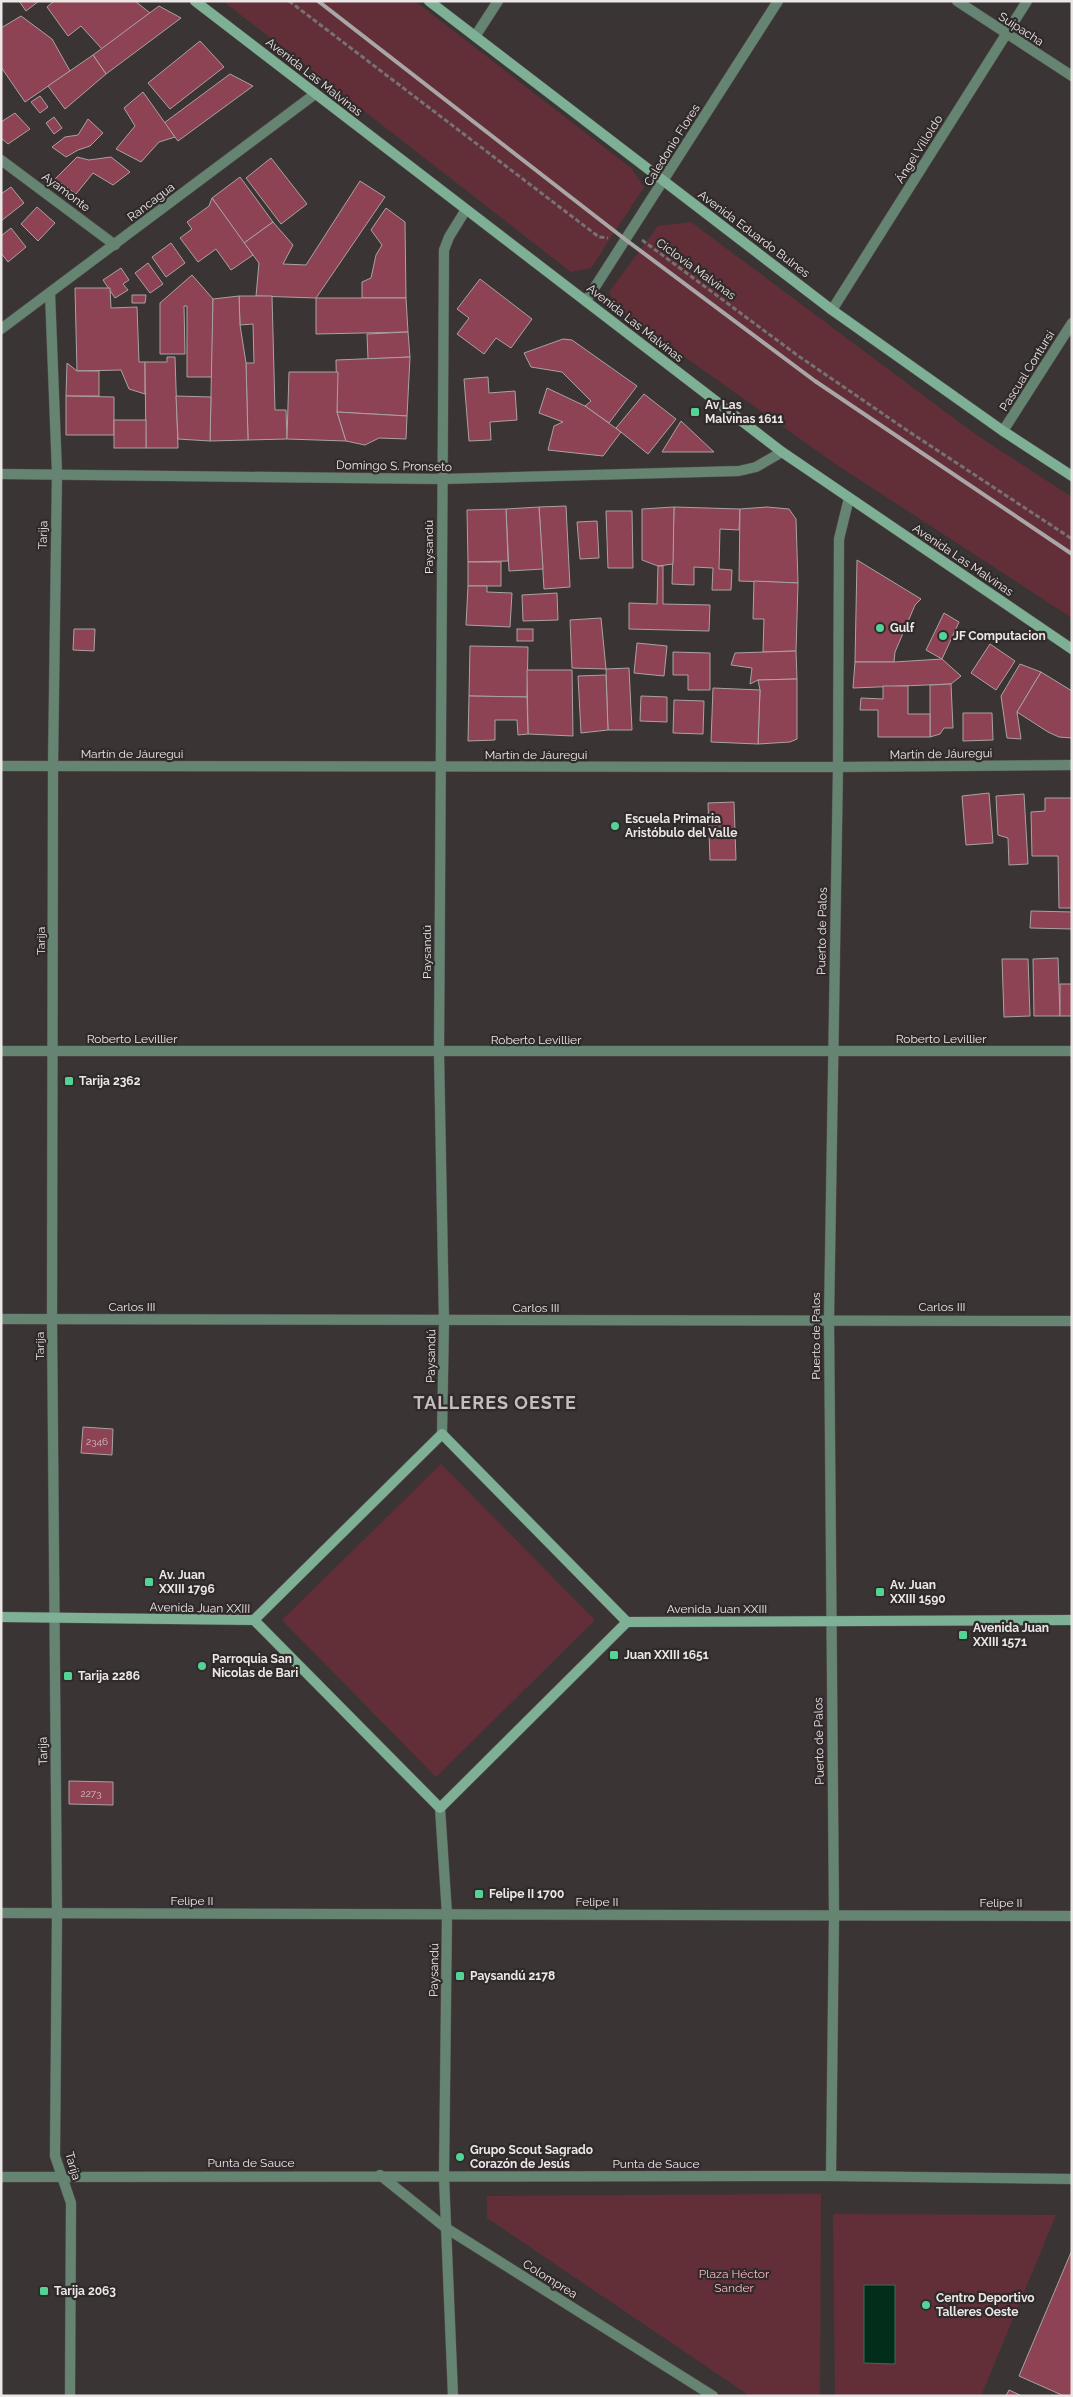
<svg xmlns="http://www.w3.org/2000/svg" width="1073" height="2397" font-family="Raleway,sans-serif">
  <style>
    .green { fill: #622f39 }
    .water { fill: #002e1a; stroke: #466658 }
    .building { fill: #8d4353; stroke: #aaa2a3 }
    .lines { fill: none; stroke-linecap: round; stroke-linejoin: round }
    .street-casing { stroke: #565151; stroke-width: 11 }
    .secondary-casing { stroke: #565151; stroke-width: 11 }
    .path { stroke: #777172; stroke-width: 3; stroke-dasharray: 5 2.5; stroke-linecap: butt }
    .street { stroke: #658472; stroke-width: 10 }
    .secondary { stroke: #7db094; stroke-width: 10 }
    .rail { stroke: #aaa5a6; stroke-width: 4 }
    .poi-dot { fill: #53d396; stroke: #302a2b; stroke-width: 2 }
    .labels { text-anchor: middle; stroke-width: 4.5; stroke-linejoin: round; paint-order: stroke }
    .number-label { font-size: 10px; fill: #d4bec2 }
    .street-label { font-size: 12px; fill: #ebe7e7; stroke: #302a2b }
    .poi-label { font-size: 12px; font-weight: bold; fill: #ebe7e7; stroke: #302a2b; text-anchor: start }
    .park-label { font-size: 12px; fill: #fcb9c3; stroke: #302a2b }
    .district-label { font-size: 18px; font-weight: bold; letter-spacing: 1px; fill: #c5bdbe; stroke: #302a2b }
  </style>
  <rect width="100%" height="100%" fill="#3a3435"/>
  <g class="green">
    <polygon points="223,1 415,1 631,168 644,187 591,268 571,272"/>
    <polygon points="691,222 975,434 1072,497 1072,618 837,465 616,308 609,292 658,226"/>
    <polygon points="441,1464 595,1620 436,1777 282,1620"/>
    <polygon points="821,2194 820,2396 750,2396 487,2218 487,2196"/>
    <polygon points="833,2214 1056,2215 981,2396 835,2396"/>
  </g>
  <polygon class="water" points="864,2285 895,2285 895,2364 864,2363"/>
  <g class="building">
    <polygon points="19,1 39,1 26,11"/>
    <polygon points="54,1 135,1 150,13 102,49 81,26 68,36 47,7"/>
    <polygon points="159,6 181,18 106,74 93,55"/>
    <polygon points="21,16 52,39 70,71 25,102 1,67 1,28"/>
    <polygon points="200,41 224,67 170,109 148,83"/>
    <polygon points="93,55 106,74 65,109 48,86"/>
    <polygon points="230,74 253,86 178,141 164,123"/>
    <polygon points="143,92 175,137 159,142 141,162 116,149 135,126 124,108"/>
    <polygon points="40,96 48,107 40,113 31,102"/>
    <polygon points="15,113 30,129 8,144 1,138 1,122"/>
    <polygon points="54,117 62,128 54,134 46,123"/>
    <polygon points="88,119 103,133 90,146 78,150 66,157 52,147 65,137 78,135"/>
    <polygon points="77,157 89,160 111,157 130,172 113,185 93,173 76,194 55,179"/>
    <polygon points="271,158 307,204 281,224 246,178"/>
    <polygon points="240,177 273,222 244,243 212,198"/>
    <polygon points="360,181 385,197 316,298 256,296 259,263 244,243 273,222 293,245 283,264 306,265"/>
    <polygon points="11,187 24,203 1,221 1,194"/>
    <polygon points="212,198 253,255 231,270 216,249 198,262 180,238 192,229 187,222 209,206"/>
    <polygon points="37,207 55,223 38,241 21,224"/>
    <polygon points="386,208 405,222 406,298 362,298 362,282 371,278 376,255 382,245 371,230"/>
    <polygon points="11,228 26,247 8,262 1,253 1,236"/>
    <polygon points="171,243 185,263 166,277 152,257"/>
    <polygon points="148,263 163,284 150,293 135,273"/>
    <polygon points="121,268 129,280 123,284 128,290 115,298 103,280"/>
    <polygon points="192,275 213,299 212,377 187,377 187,306 184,306 185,354 160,354 160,303"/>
    <polygon points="480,279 532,319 511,348 496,338 484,354 457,334 469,318 457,309"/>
    <polygon points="75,288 110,288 111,308 137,307 139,362 145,362 145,394 129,389 121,370 77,371"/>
    <polygon points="132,295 146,295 145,303 132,303"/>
    <polygon points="239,296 272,296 275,410 286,410 287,439 248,440 246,363 254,363 253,324 240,325"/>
    <polygon points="239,296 240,325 246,363 248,440 210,441 213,299"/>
    <polygon points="316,298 406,298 408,332 316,334"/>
    <polygon points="408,332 410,357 368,359 367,334"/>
    <polygon points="563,339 572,340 637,386 609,423 585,406 591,401 562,372 531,367 524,353"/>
    <polygon points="167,357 175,357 178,448 146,448 145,362 167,362"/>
    <polygon points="410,357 407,416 337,412 336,360"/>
    <polygon points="67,363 77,371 99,371 99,396 66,396"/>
    <polygon points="289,372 338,372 337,412 346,441 287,439"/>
    <polygon points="488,377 489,393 515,391 517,420 490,422 491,440 469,441 464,379"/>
    <polygon points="547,388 585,406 621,432 603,456 548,450 554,426 563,422 539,413"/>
    <polygon points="644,394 676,419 648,454 616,428"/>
    <polygon points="66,396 114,397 114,435 66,435"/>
    <polygon points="176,396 211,397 210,441 178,439"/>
    <polygon points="337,412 407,416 406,439 379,438 365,445 346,441"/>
    <rect x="114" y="420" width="32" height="28"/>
    <polygon points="681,421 714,452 662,452"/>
    <polygon points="566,506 570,587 544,589 539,507"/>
    <polygon points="539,507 543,569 509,571 506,509"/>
    <polygon points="674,507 740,509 739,530 720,529 719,569 732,570 731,590 712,590 713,568 694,567 694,585 672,584"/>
    <polygon points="674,507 673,564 658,566 642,560 642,509"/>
    <polygon points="767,507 789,509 796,519 798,583 739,581 740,509"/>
    <polygon points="506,509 508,561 468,562 467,510"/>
    <polygon points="606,511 632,511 633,568 608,568"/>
    <polygon points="597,521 599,558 580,559 577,522"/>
    <polygon points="857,560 921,599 915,605 895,652 894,662 855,662"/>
    <rect x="468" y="562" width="33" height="24"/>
    <polygon points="658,566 663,566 663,604 710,605 709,631 629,629 629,603 657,604"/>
    <polygon points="754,581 798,583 796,651 763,652 764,619 753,619"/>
    <polygon points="468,586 487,586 487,592 512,593 510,627 466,625"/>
    <polygon points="557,593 558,620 523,621 522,595"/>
    <polygon points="944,613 959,622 942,659 926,650"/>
    <polygon points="601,618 606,669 572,668 570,620"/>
    <polygon points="74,629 95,629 94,651 73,650"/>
    <rect x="517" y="629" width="16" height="12"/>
    <polygon points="637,643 667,646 664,676 634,673"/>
    <polygon points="990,644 1015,661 996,690 971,673"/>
    <polygon points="470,646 528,647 527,697 469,696"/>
    <polygon points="796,651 797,679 758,680 750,684 752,668 731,665 735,653"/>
    <polygon points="673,652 710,653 710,690 688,690 688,675 673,675"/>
    <polygon points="942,659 961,676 951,684 853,688 855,662 894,662"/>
    <polygon points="1020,664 1041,672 1017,712 1021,739 1007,738 1001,696"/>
    <polygon points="629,668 632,730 608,730 606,669"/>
    <polygon points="527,670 572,670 573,736 528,734"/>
    <polygon points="1041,672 1072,691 1072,738 1059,737 1048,732 1017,712"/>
    <polygon points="606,675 608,730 581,733 578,676"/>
    <polygon points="797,679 797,739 790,742 758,744 760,690 758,680"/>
    <polygon points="951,684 953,728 944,728 940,734 930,737 930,685"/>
    <polygon points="883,686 908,686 908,714 930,714 930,737 878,737 878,710 860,710 861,698 883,699"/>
    <polygon points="713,688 760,690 758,744 711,742"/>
    <polygon points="469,696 527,697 528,734 518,735 517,720 495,720 495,740 468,741"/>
    <polygon points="641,696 667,697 667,722 640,721"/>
    <polygon points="674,700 704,701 703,734 673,733"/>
    <polygon points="963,713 992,713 993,740 963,741"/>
    <polygon points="989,793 993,843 966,845 962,796"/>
    <polygon points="1024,794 1028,864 1009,865 1008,838 998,835 996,796"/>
    <polygon points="1045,798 1072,798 1072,908 1059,908 1058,856 1032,856 1031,812 1045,811"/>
    <polygon points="734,802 736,860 710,860 708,803"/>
    <polygon points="1031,911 1072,912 1072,929 1030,928"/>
    <polygon points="1058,958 1060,1016 1034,1016 1033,959"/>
    <polygon points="1002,959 1028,959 1030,1016 1004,1017"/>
    <rect x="1060" y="984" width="12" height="32"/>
    <polygon points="83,1427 113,1429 112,1455 81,1453"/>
    <polygon points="69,1781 113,1782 113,1805 69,1804"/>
    <polygon points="1072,2250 1072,2393 1071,2396 1064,2396 1019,2376"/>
    <polygon points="1009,2390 1022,2396 1006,2396"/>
  </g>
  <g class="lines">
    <defs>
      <g id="street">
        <polyline points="957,1 1072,76"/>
        <polyline points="476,35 498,1"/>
        <polyline points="1,160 115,245"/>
        <polyline points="50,293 57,473 53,766 52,1320 57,1913 55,2156 71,2203 70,2396"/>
        <polyline points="586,301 778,1"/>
        <polyline points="832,310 1027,1"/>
        <polyline points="1,329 315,94"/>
        <polyline points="1003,431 1072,323"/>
        <polyline points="1,474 441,479 739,471 756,467 782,452"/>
        <polyline points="1,766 838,767 1072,765"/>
        <polyline points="1,1051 1072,1051"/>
        <polyline points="1,1319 1072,1321"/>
        <polyline points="442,1434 444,1321 439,1053 444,250 449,237 465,211"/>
        <polyline points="440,1808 447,1914 444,2177 453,2396"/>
        <polyline points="1,1913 1072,1916"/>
        <polyline points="380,2175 446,2228 713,2396"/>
        <polyline points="831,2176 834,1916 829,1319 838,767 839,539 849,498"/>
        <polyline points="1,2177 831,2176 1072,2179"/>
      </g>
      <g id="secondary">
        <polyline points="195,1 782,452 1072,649"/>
        <polyline points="429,1 832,310 1003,431 1072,476"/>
        <polyline points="1,1617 254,1620 440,1808 627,1622"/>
        <polyline points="254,1620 442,1434 627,1622 1072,1620"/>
      </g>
    </defs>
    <use href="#street" class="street-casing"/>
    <use href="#secondary" class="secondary-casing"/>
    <g class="path">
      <polyline points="289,1 599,237 608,238"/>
      <polyline points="642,240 797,355 911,433 1072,539"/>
    </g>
    <use href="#street" class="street"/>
    <use href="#secondary" class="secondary"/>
    <polyline class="rail" points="318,1 626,240 815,381 1072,554"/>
  </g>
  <g class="poi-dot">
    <rect x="690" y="407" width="10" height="10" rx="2.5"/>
    <circle cx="880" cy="628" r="5"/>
    <circle cx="943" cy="636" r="5"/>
    <circle cx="615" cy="826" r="5"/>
    <rect x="64" y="1076" width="10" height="10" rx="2.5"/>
    <rect x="144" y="1577" width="10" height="10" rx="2.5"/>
    <rect x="875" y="1587" width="10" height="10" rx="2.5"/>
    <rect x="958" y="1630" width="10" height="10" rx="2.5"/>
    <rect x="609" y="1650" width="10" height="10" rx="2.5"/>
    <circle cx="202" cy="1666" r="5"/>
    <rect x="63" y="1671" width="10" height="10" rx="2.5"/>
    <rect x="474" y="1889" width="10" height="10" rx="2.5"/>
    <rect x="455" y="1971" width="10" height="10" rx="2.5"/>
    <circle cx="460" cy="2157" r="5"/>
    <rect x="39" y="2286" width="10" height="10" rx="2.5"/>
    <circle cx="926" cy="2305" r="5"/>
  </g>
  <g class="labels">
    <g class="number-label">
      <text x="97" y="1445">2346</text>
      <text x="91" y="1797">2273</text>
    </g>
    <g class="street-label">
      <text transform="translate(1021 29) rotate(33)" y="4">Suipacha</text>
      <text transform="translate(314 77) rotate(38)" y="4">Avenida Las Malvinas</text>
      <text transform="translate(672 145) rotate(-58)" y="4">Caledonio Flores</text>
      <text transform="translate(919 149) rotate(-58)" y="4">Ángel Villoldo</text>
      <text transform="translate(66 192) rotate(37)" y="4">Ayamonte</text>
      <text transform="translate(151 202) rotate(-37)" y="4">Rancagua</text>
      <text transform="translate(754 234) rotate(37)" y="4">Avenida Eduardo Bulnes</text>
      <text transform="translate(696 269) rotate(36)" y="4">Ciclovia Malvinas</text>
      <text transform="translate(635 323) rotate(38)" y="4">Avenida Las Malvinas</text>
      <text transform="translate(1027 371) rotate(-58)" y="4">Pascual Contursi</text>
      <text transform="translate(394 466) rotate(1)" y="4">Domingo S. Pronseto</text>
      <text transform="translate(43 535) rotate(-89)" y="4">Tarija</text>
      <text transform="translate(429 547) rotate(-90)" y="4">Paysandú</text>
      <text transform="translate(963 560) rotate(34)" y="4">Avenida Las Malvinas</text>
      <text x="132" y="758">Martín de Jáuregui</text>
      <text transform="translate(941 754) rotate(-1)" y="4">Martín de Jáuregui</text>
      <text x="536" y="759">Martín de Jáuregui</text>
      <text transform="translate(822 931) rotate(-89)" y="4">Puerto de Palos</text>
      <text transform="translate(41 941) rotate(-90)" y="4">Tarija</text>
      <text transform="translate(427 952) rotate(-90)" y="4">Paysandú</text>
      <text x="132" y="1043">Roberto Levillier</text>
      <text x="941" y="1043">Roberto Levillier</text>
      <text x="536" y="1044">Roberto Levillier</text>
      <text x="132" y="1311">Carlos III</text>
      <text x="942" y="1311">Carlos III</text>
      <text x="536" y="1312">Carlos III</text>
      <text transform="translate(816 1336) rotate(-90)" y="4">Puerto de Palos</text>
      <text transform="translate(40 1346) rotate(-90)" y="4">Tarija</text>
      <text transform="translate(431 1356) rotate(-89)" y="4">Paysandú</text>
      <text transform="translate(200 1608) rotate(1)" y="4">Avenida Juan XXIII</text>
      <text x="717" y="1613">Avenida Juan XXIII</text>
      <text transform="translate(819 1741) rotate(-91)" y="4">Puerto de Palos</text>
      <text transform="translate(43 1751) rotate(-91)" y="4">Tarija</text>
      <text x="192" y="1905">Felipe II</text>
      <text x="597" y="1906">Felipe II</text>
      <text x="1001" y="1907">Felipe II</text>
      <text transform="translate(434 1970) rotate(-89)" y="4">Paysandú</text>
      <text x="251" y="2167">Punta de Sauce</text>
      <text x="656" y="2168">Punta de Sauce</text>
      <text transform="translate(73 2166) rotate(74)" y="4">Tarija</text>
      <text transform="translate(550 2279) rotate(32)" y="4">Colomprea</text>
    </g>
    <g class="poi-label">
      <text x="705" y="409">Av Las<tspan x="705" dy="14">Malvinas 1611</tspan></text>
      <text x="890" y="632">Gulf</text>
      <text x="953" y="640">JF Computacion</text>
      <text x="625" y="823">Escuela Primaria<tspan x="625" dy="14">Aristóbulo del Valle</tspan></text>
      <text x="79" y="1085">Tarija 2362</text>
      <text x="159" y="1579">Av. Juan<tspan x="159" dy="14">XXIII 1796</tspan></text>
      <text x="890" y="1589">Av. Juan<tspan x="890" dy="14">XXIII 1590</tspan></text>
      <text x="973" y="1632">Avenida Juan<tspan x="973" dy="14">XXIII 1571</tspan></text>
      <text x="624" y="1659">Juan XXIII 1651</text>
      <text x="212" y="1663">Parroquia San<tspan x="212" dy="14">Nicolas de Bari</tspan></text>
      <text x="78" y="1680">Tarija 2286</text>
      <text x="489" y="1898">Felipe II 1700</text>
      <text x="470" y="1980">Paysandú 2178</text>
      <text x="470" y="2154">Grupo Scout Sagrado<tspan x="470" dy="14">Corazón de Jesús</tspan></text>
      <text x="54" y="2295">Tarija 2063</text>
      <text x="936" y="2302">Centro Deportivo<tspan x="936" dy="14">Talleres Oeste</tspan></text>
    </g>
    <g class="park-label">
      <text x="734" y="2278">Plaza Héctor<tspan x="734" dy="14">Sander</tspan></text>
    </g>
    <g class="district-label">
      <text x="495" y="1409">TALLERES OESTE</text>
    </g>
  </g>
  <rect width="1073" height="2397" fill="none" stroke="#ebe7e7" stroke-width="5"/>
</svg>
